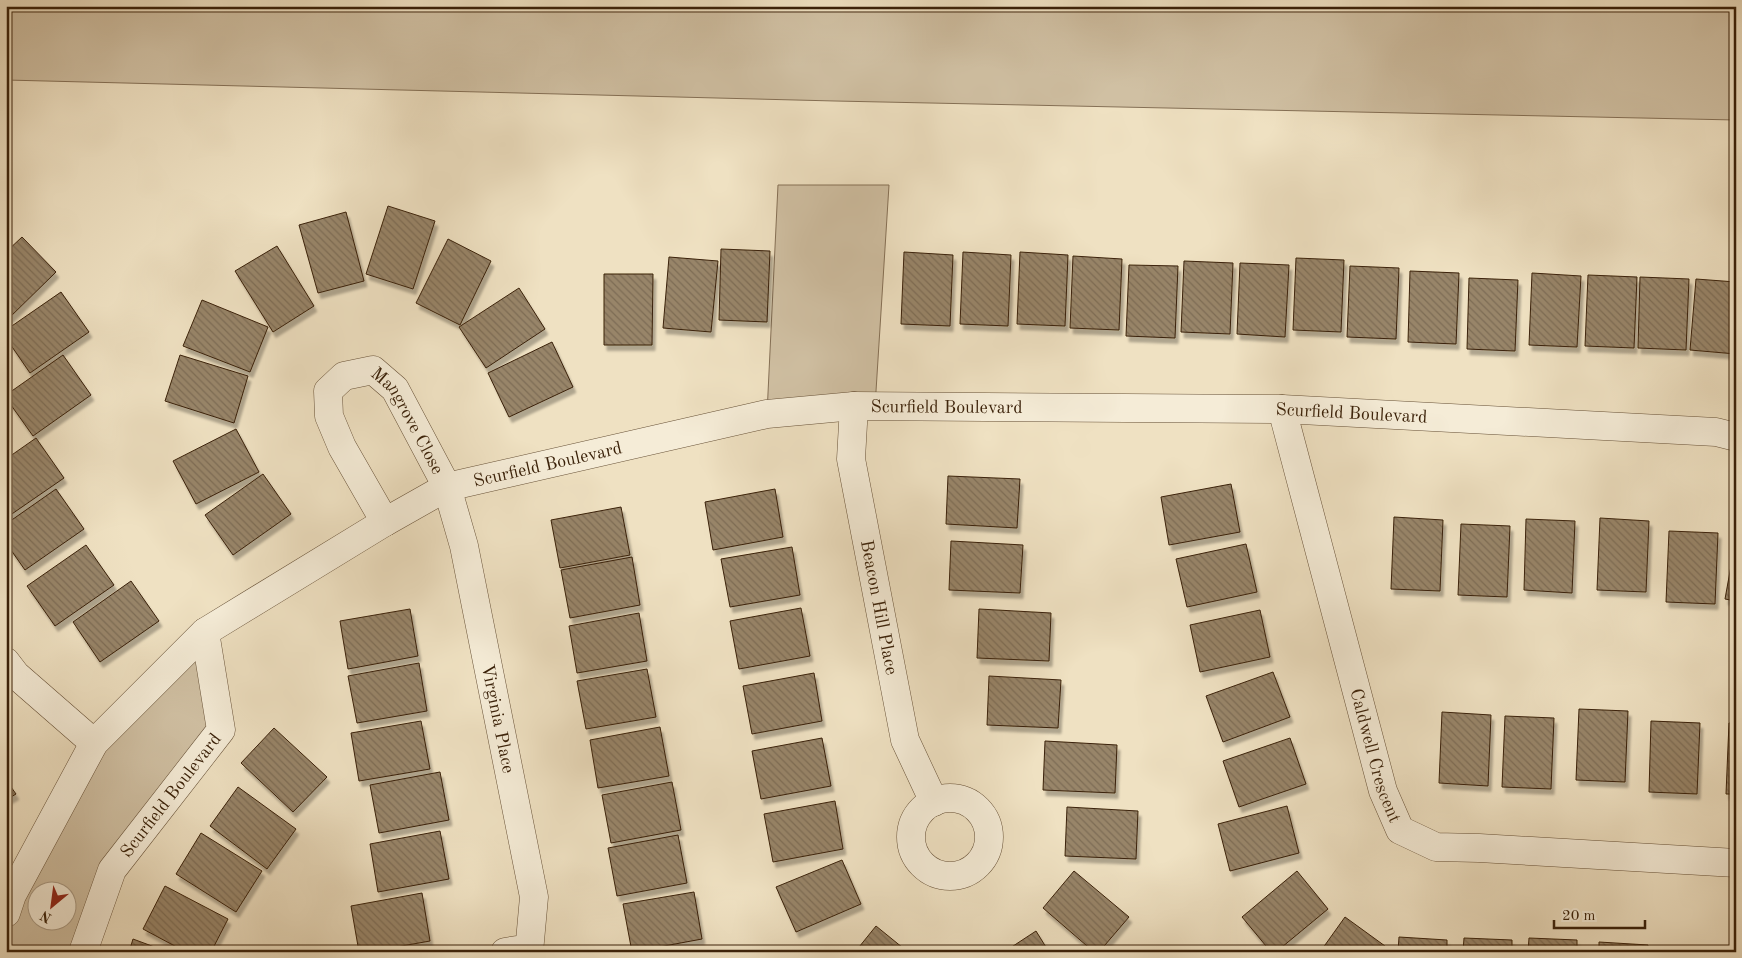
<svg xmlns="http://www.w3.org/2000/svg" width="1742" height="958" font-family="'Old Standard TT',serif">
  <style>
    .green { fill: #d0c0a3; stroke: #857056; fill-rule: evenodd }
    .building { fill: url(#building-back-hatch); stroke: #3a2109; filter: url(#shadow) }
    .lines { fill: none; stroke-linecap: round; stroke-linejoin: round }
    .minor-casing { stroke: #675137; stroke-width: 29 }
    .tertiary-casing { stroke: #675137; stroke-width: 29 }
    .minor { stroke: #f5ecd7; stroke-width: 28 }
    .tertiary { stroke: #f5ecd7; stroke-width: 28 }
    .labels { text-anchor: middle; stroke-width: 5; stroke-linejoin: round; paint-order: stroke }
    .street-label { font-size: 18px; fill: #3a2109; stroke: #f5ecd7 }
  </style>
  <defs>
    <pattern id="building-back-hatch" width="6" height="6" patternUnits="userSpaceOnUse" patternTransform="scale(1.25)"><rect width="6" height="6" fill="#988569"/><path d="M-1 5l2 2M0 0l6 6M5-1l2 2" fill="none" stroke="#7d6c55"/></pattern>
    <filter id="shadow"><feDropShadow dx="3" dy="5.5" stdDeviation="1" flood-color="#0004"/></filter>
  </defs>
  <rect width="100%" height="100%" fill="#efe1c2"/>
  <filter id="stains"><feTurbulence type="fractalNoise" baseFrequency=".004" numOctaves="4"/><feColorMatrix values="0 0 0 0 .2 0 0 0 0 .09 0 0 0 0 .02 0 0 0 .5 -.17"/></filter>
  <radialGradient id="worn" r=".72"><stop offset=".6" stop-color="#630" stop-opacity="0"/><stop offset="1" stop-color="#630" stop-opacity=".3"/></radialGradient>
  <g class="green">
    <polygon points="6,6 1736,6 1736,120 835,101 6,80"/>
    <polygon points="778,185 889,185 875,407 767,414"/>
    <path d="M 205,632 L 221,730 L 112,870 L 83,952 L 6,952 L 6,898 L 94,743 ZM 38,890 L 68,890 L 68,920 L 38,920 Z"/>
  </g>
  <g class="building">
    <polygon points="388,206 435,221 413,289 366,274"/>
    <polygon points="346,212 364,281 318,293 299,225"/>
    <polygon points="22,237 56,272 6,321 6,252"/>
    <polygon points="448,239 491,261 460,325 416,303"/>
    <polygon points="277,246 314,306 273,332 235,271"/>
    <polygon points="721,249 770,251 767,322 719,320"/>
    <polygon points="904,252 953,255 950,326 901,324"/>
    <polygon points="963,252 1011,255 1008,326 960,324"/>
    <polygon points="1020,252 1068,255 1065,326 1017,324"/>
    <polygon points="1073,256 1122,259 1119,330 1070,328"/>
    <polygon points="669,257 718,261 711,332 663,328"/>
    <polygon points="1296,258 1344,260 1341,332 1293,330"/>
    <polygon points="1184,261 1233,263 1230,334 1181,332"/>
    <polygon points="1240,263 1289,265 1285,337 1237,334"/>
    <polygon points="1129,265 1178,266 1175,338 1126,336"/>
    <polygon points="1350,266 1399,268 1396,339 1347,337"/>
    <polygon points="1410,271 1459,273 1456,344 1408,342"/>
    <polygon points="1532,273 1581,276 1577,347 1529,345"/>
    <polygon points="604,274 653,274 652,345 604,345"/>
    <polygon points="1588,275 1637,277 1634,348 1585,346"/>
    <polygon points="1640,277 1689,279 1686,350 1638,348"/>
    <polygon points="1469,278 1518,280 1515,351 1467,349"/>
    <polygon points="1696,279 1736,282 1736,354 1690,350"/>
    <polygon points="519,288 545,329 486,368 459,327"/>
    <polygon points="61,292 89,332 30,373 6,338 6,330"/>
    <polygon points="202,300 268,327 250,372 183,346"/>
    <polygon points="552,342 573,387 509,417 488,373"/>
    <polygon points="63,355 91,395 33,436 6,398 6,395"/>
    <polygon points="180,355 248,376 234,423 165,401"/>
    <polygon points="236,429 259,472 196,504 173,461"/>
    <polygon points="36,438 64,478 6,518 6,459"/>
    <polygon points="263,474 291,514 233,555 205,515"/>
    <polygon points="948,476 1020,479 1017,528 946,524"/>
    <polygon points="1231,484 1240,532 1169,545 1161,497"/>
    <polygon points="56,489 84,529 25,570 6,543 6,524"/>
    <polygon points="775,489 783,537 713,550 705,502"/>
    <polygon points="621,507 630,555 560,568 551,520"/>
    <polygon points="1394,517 1443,520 1440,591 1391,589"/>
    <polygon points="1600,518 1649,521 1646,592 1597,590"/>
    <polygon points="1526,519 1575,521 1572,593 1524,590"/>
    <polygon points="1461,524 1510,526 1507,597 1458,595"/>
    <polygon points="1669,531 1718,533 1715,604 1666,602"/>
    <polygon points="1736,538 1736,601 1725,599"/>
    <polygon points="951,541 1023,545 1020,593 949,590"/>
    <polygon points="1246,544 1257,592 1187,607 1176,559"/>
    <polygon points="86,545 114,585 55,626 27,586"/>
    <polygon points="792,547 800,595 730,607 721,559"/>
    <polygon points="632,557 640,605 570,618 561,570"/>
    <polygon points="131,581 159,621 100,662 73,622"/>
    <polygon points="801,608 810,656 739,669 730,621"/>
    <polygon points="410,609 418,656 348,669 340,621"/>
    <polygon points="979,609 1051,613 1049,661 977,658"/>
    <polygon points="1260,610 1270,657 1200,672 1190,625"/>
    <polygon points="639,613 647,661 577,673 569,626"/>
    <polygon points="419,663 427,711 357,723 348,676"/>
    <polygon points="647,669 656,717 586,729 577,681"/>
    <polygon points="1273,672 1290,717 1223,742 1206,696"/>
    <polygon points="814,673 822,721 752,734 743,686"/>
    <polygon points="989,676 1061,680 1058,728 987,725"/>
    <polygon points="1579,709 1628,711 1625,782 1576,780"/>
    <polygon points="1442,712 1491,715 1488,786 1439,783"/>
    <polygon points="1505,716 1554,718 1551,789 1502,787"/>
    <polygon points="421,721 430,769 359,781 351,733"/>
    <polygon points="1651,721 1700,723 1697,794 1649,792"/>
    <polygon points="1729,723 1736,723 1736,794 1726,794"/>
    <polygon points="660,727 669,776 598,788 590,740"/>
    <polygon points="274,728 327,777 293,812 241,763"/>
    <polygon points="822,738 831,786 761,799 752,751"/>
    <polygon points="1290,738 1306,784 1239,807 1223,761"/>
    <polygon points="1045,741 1117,745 1115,793 1043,790"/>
    <polygon points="440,772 449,820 379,833 370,785"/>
    <polygon points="6,780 16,794 6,800"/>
    <polygon points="672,782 681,830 611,843 602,795"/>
    <polygon points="238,787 296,829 267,869 210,826"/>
    <polygon points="835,801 843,849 773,862 764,814"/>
    <polygon points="1287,806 1299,853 1230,871 1218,824"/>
    <polygon points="1067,807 1138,811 1136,859 1065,856"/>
    <polygon points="440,831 449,879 378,892 370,844"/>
    <polygon points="201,833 262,871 236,912 176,874"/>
    <polygon points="678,835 687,883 617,896 608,848"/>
    <polygon points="842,860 861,904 796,932 776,887"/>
    <polygon points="1074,871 1129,917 1099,952 1094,952 1043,908"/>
    <polygon points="1297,871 1328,909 1276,952 1271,952 1242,917"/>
    <polygon points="165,886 228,919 211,952 186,952 143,929"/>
    <polygon points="694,892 702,939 632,952 623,904"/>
    <polygon points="422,893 430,941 368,952 359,952 351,906"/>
    <polygon points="1345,917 1385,946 1380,952 1320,952"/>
    <polygon points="876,926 908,952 855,952"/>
    <polygon points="1036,931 1049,952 1004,952"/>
    <polygon points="1399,937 1447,940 1447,952 1398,952"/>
    <polygon points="1464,938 1512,940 1512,952 1463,952"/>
    <polygon points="1529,938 1577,940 1577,952 1528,952"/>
    <polygon points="133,939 168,952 129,952"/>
    <polygon points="1599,942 1648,945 1647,952 1599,952"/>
    <polygon points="1662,948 1711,950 1711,952 1662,952"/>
  </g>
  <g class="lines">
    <defs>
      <g id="minor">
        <path id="s1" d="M 854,406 L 851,459 L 905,740 L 934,802"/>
        <path id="s2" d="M 1282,409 L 1383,791 L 1400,830 L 1436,847 L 1479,848 L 1736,863"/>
        <path id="s3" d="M 385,522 L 342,447 L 329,416 L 328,391 L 344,376 L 373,370 L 395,389 L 447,487 L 464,546 L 534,897 L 529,952"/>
        <polyline points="6,662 16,675 94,743"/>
        <circle cx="950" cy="837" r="39"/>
        <path id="s4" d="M 83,952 L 112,870 L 221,730 L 205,632"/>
        <polyline points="505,952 517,950 526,952"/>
      </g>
      <g id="tertiary">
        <path id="s5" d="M 6,913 L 12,895 L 94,743 L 205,632 L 385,522 L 447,487 L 767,414 L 854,406 L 1282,409 L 1716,432 L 1736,437"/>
      </g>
    </defs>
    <use href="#minor" class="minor-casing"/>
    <use href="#tertiary" class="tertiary-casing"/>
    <use href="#minor" class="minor"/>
    <use href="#tertiary" class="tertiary"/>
  </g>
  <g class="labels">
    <g class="street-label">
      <text dy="6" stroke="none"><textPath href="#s5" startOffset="1139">Scurfield Boulevard</textPath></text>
      <text dy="6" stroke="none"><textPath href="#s5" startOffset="1544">Scurfield Boulevard</textPath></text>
      <text dy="6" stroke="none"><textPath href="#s3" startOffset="259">Mangrove Close</textPath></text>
      <text dy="6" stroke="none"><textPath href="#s5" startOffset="734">Scurfield Boulevard</textPath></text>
      <text dy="6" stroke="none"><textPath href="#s1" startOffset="204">Beacon Hill Place</textPath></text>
      <text dy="6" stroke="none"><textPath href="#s3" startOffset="574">Virginia Place</textPath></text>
      <text dy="6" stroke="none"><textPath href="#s2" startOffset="359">Caldwell Crescent</textPath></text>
      <text dy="6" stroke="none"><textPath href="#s4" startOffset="182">Scurfield Boulevard</textPath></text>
    </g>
  </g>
  <rect width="1742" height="958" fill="none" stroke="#efe1c2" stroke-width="25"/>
  <rect x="8" y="8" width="1727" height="943" fill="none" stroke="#3a2109" stroke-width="2.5"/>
  <rect x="12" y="12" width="1717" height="933" fill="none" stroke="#3a2109"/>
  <g transform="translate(52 906) rotate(209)"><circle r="24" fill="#f5ecd7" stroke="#aa9b85"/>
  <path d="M0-4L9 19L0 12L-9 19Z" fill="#8f2418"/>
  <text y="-8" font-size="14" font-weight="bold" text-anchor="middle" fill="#3a2109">N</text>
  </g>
  <path d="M1554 920v8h91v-8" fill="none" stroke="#3a2109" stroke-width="2.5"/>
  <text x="1562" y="920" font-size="15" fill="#3a2109" stroke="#f5ecd7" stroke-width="4" paint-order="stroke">20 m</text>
  <rect width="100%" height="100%" filter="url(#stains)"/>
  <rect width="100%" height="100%" fill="url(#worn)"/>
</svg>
